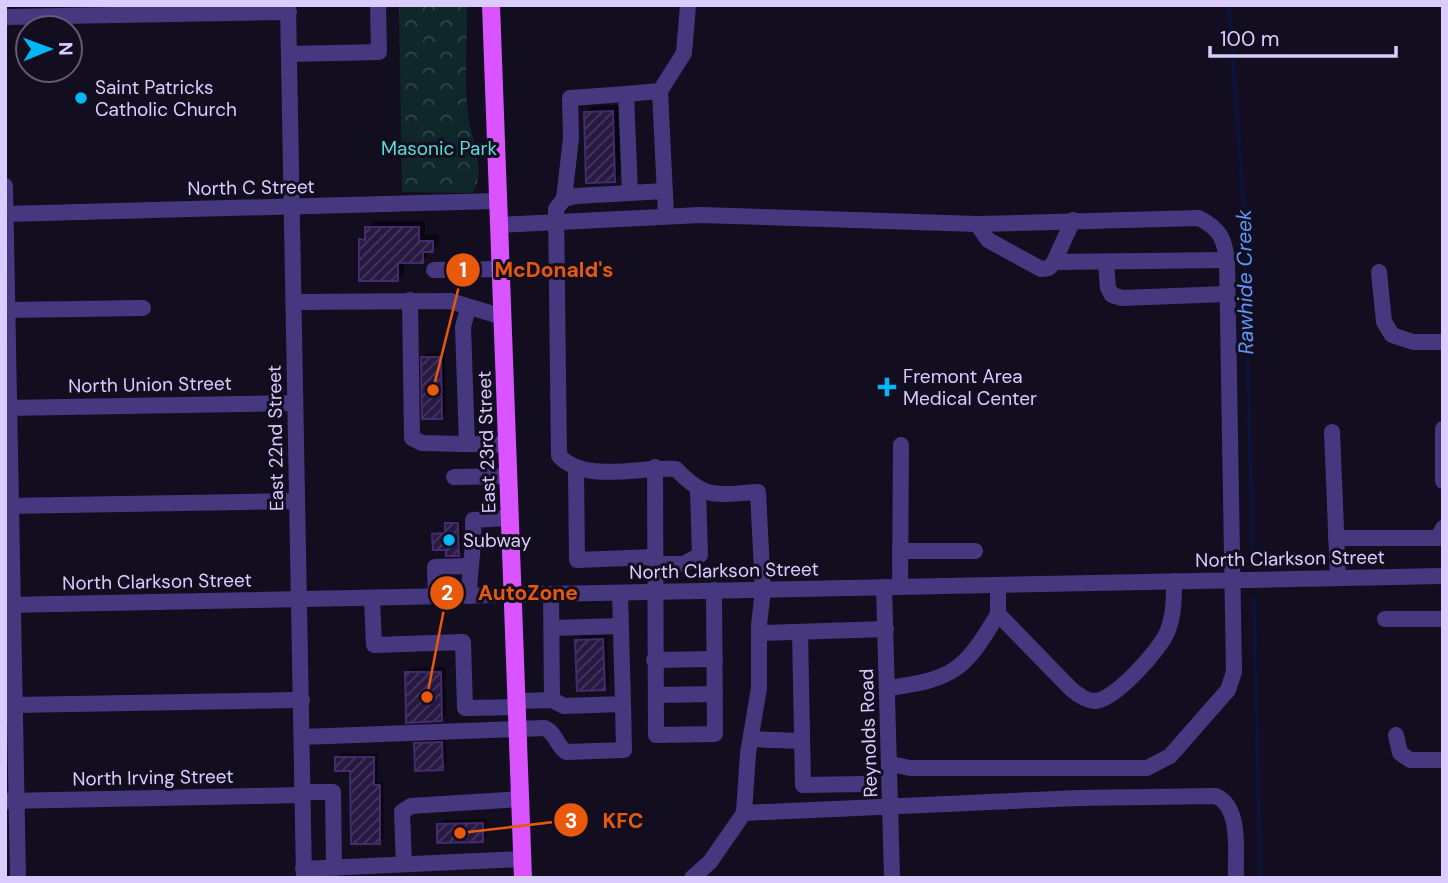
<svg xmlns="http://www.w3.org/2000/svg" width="1448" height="883" font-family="'DM Sans',sans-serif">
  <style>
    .park { fill: url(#park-crowns) }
    .shadow { fill: #0007 }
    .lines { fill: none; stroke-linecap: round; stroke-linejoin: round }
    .stream { stroke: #09143d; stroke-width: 3.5 }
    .building { fill: url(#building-hatch); stroke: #432b6d; stroke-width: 2 }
    .minor { stroke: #46387f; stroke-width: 16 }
    .major { stroke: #d954fe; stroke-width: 18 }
    .poi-dot { fill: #01b7f6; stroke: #130d20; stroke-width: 2.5 }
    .labels { text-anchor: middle; stroke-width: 6; stroke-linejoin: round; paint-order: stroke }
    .poi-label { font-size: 19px; fill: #daccff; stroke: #130d20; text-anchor: start }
    .park-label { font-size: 19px; fill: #59ded2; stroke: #130d20 }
    .street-label { font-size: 19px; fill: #daccff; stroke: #130d20 }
    .water-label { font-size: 21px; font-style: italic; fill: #5b99fe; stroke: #130d20 }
    .leader { fill: none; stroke: #e8590c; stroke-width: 2.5 }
    .callout-dot { fill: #e8590c; stroke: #130d20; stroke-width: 2.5 }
    .mark-label { font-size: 21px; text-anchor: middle; font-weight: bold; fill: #fff }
    .callout-label { font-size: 21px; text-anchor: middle; font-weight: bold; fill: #e8590c; stroke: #130d20; stroke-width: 6; stroke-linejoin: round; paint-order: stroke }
  </style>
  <defs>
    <pattern id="park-crowns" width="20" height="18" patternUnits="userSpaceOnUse" patternTransform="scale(1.75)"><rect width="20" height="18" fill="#10272a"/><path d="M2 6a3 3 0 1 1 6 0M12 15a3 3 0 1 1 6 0" fill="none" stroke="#32454a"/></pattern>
    <pattern id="building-hatch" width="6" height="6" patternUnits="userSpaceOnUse" patternTransform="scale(1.75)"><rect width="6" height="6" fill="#271941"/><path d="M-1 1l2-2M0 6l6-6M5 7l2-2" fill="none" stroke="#46395e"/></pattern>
  </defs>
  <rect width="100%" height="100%" fill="#130d20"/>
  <path class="park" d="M 399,5 L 467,5 C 468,38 463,95 470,125 C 474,143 486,176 472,193 L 402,192 Z"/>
  <g class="shadow">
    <polygon points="619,105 621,173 614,180 586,113 592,106"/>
    <polygon points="374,221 425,221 425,235 439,235 439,244 429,251 422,262 404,261 404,273 398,280 361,240"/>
    <polygon points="428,353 445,353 446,413 441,417 423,358"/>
    <polygon points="450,521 461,521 461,551 458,554 434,534 447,531"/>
    <polygon points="607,635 609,683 604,688 577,641 582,636"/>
    <polygon points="445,667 446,715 441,720 407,673 412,668"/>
    <polygon points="446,738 447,763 442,768 416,744 421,739"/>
    <polygon points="341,753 378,754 377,782 383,782 384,838 379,842 352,769 337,757"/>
    <polygon points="487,819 487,836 482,841 439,824 444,820"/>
  </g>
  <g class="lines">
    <g class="stream">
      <polyline points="1229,5 1243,198 1253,559"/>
      <polyline points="1254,598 1260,878"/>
    </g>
  </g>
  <g class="building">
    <polygon points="613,111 615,182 586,183 584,112"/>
    <polygon points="365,227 419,227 419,241 433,241 433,252 423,252 423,263 398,263 398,281 359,281 359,239 365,240"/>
    <polygon points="421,357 441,357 442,419 422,419"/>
    <polygon points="445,523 458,523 459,556 446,556 446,550 433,550 432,534 445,533"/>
    <polygon points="603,639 605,690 577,691 575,640"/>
    <polygon points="405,672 441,672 442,721 406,723"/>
    <polygon points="442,742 443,770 415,771 414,743"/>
    <polygon points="335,757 374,757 374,785 380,785 380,844 351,844 350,771 335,771"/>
    <polygon points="483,823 483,842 437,843 437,824"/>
  </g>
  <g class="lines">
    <g class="minor">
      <polyline points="288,5 304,878"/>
      <polyline points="5,17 289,12"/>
      <polyline points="289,54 379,52 378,5"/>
      <polyline points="5,186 18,878"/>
      <path d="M 665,191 L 576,196 L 564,199 L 556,209 L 559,456 C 586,484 640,466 676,469 C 707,501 716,494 758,492 L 763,590 L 759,625 L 759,688 L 748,753 L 744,813 L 1078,798 L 1216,796 C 1242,808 1235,852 1236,878"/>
      <polyline points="630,193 626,94 660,91"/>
      <polyline points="564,199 571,138 570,98 626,94"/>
      <polyline points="5,214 497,201"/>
      <polyline points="666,216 660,91 684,53 688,5"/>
      <polyline points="977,224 988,240 1041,269 1049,268 1054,262 1073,220"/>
      <path d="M 499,225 L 701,215 L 977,224 L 1199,218 C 1220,229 1224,238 1227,260 L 1234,672 L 1228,690 L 1170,756 L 1147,768 L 910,768 L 891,764"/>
      <polyline points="1054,262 1227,260"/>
      <polyline points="1106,263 1108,288 1112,295 1122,298 1227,294"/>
      <polyline points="434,270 500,269"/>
      <polyline points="1379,272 1384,322 1392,335 1413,342 1443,342"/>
      <polyline points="410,300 412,438 422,443 507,445"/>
      <polyline points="294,302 450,301 503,317"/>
      <polyline points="8,310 143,308"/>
      <polyline points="5,408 295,403"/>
      <polyline points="1443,429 1443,481"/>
      <polyline points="1332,432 1338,578"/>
      <polyline points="467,444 463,327 468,308"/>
      <polyline points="655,467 656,735 715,734 714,590"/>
      <polyline points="576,469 577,560 654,557"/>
      <polyline points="454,477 508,476"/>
      <polyline points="5,506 297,501"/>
      <polyline points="1336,538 1438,538 1443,528"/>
      <polyline points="900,551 975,551"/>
      <polyline points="654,564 684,564 700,555 698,490"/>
      <path d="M 998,585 L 998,614 L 1071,689 C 1078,695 1086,701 1095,701 C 1114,701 1162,648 1168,630 C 1174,614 1174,598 1174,581"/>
      <polyline points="884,587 892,878"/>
      <polyline points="900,587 901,445"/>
      <polyline points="551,594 552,700"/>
      <path d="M 469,596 C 469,569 475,547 473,520 L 509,518"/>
      <polyline points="436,597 435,567 468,566"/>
      <polyline points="372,599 374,645 463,642 465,708 517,707"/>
      <polyline points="5,605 1443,576"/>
      <polyline points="1385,619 1443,619"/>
      <polyline points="552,628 621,626"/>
      <polyline points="800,632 803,785 866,784"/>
      <polyline points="759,633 886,629"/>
      <polyline points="654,660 715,659"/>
      <path d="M 888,688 C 954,679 964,671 998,614"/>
      <polyline points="656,695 715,694"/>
      <polyline points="517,701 552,700 564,706 623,704 620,593"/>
      <polyline points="15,705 302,700"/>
      <polyline points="1396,735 1400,753 1410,760 1443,760"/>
      <path d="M 302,737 L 545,728 C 556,733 556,745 566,752 L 624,750 L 623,704"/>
      <polyline points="751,739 801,741"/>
      <polyline points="302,792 333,792 334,868"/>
      <polyline points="5,801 302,795"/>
      <polyline points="404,864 402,812 411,806 520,799"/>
      <polyline points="303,869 523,859"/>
      <polyline points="692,878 710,862 744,813"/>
    </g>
    <polyline class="major" points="491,5 523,878"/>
  </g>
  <g class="poi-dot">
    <circle cx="81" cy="98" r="7"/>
    <path d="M883.5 376.5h7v7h7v7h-7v7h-7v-7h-7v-7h7z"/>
    <circle cx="449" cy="540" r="7"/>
  </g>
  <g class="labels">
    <g class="poi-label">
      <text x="95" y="94">Saint Patricks<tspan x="95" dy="22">Catholic Church</tspan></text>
      <text x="903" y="383">Fremont Area<tspan x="903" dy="22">Medical Center</tspan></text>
      <text x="463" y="547">Subway</text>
    </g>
    <g class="park-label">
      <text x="439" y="155">Masonic Park</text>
    </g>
    <g class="street-label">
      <text transform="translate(251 187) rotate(-1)" y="7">North C Street</text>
      <text transform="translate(150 384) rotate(-1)" y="7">North Union Street</text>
      <text transform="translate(275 438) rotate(-91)" y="7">East 22nd Street</text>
      <text transform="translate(486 442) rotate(-92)" y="7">East 23rd Street</text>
      <text transform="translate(1290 558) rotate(-1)" y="7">North Clarkson Street</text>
      <text transform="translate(724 570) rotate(-1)" y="7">North Clarkson Street</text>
      <text transform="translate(157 581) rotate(-1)" y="7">North Clarkson Street</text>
      <text transform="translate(868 733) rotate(-92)" y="7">Reynolds Road</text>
      <text transform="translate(153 777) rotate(-1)" y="7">North Irving Street</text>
    </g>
    <g class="water-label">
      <text transform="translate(1245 282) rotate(-91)" y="7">Rawhide Creek</text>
    </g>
  </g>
  <path class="leader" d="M433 390L463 270M427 697L447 593M460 833L571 820"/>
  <g class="callout-dot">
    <circle cx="433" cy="390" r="7"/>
    <circle cx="427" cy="697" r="7"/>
    <circle cx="460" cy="833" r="7"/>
    <circle cx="463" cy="270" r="18"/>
    <circle cx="447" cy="593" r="18"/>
    <circle cx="571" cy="820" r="18"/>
  </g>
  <g class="mark-label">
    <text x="463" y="277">1</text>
    <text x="447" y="600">2</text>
    <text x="571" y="828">3</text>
  </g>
  <g class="callout-label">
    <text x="554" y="277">McDonald's</text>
    <text x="528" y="600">AutoZone</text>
    <text x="623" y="828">KFC</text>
  </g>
  <rect width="1448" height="883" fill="none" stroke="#daccff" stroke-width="14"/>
  <g transform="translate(49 49) rotate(89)"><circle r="33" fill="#130d20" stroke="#635979" stroke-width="2"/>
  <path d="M0-5L12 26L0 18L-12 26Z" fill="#01b7f6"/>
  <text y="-10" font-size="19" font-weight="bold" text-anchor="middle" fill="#daccff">N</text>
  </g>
  <path d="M1210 46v10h186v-10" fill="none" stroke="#daccff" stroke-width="3.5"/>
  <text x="1220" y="46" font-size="21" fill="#daccff" stroke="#130d20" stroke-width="5" paint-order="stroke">100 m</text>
</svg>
